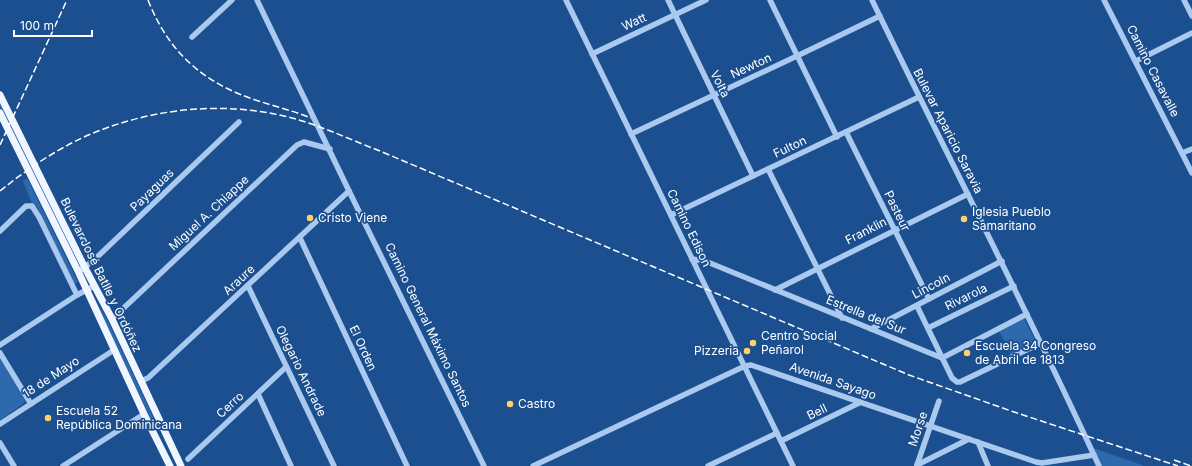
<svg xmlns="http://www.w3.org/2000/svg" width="1192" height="466" font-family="Inter,sans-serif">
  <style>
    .green { fill: #2e69ad }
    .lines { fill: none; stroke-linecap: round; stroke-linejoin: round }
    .minor { stroke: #a9c9ee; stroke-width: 5.5 }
    .major { stroke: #f0f6ff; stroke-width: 7 }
    .rail { stroke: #fff; stroke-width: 1.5; stroke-dasharray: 7 3; stroke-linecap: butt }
    .poi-dot { fill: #ffd166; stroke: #1b4f8f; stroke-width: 1.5 }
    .labels { text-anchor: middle; stroke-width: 3.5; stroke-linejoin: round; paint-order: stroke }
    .street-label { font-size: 12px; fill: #fff; stroke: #1b4f8f }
    .poi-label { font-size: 12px; fill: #fff; stroke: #1b4f8f; text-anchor: start }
  </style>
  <rect width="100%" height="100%" fill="#1b4f8f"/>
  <g class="green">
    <polygon points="0,102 75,254 67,243 5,117 0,107"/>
    <polygon points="27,178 78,282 74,284 37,207 32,204 23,181"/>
    <polygon points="92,295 108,321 172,457 162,435 151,419"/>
    <polygon points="1024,318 1036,342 1011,355 999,331"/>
    <polygon points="0,359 25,400 23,404 0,420"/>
    <polygon points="1093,448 1145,466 1102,466"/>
  </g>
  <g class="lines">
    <g class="minor">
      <polyline points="257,0 349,191 484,466"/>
      <polyline points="566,0 793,466"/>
      <polyline points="668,0 753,176"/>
      <polyline points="770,0 837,137"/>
      <path d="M 872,0 C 947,155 1027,309 1099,466"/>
      <polyline points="1104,0 1192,173"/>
      <polyline points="1184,0 1192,16"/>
      <polyline points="192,37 232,0"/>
      <polyline points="592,54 706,0"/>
      <polyline points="1136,61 1192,33"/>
      <polyline points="846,132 929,299"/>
      <polyline points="631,134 797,56 880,16"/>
      <polyline points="1182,153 1192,149"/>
      <polyline points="768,169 842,318"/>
      <polyline points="68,210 94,260"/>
      <polyline points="671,215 919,97"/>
      <polyline points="0,231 26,206 32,206 39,217 77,295"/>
      <polyline points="300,238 407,466"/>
      <polyline points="692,259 705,261 942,358 1027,314"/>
      <polyline points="81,270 94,260 239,122"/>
      <polyline points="248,286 334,466"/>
      <polyline points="775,290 968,194"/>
      <polyline points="917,306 952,378 957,382 960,382 1041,343"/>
      <polyline points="112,319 297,145 304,142 330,149"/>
      <polyline points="928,328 1014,286"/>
      <polyline points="871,329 1002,261"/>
      <polyline points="0,345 77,295 94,286"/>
      <polyline points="0,353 31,404"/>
      <polyline points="141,381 148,378 349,191"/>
      <polyline points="258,394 291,466"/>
      <polyline points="0,424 114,350"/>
      <polyline points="781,441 861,402"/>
      <polyline points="978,442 988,466"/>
      <polyline points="0,443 14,466"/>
      <polyline points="188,459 286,367"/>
      <polyline points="917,465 939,401"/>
      <polyline points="917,465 969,439"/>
      <polyline points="63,466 144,414"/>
      <polyline points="533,466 745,366 751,365 1036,462 1042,463 1094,455"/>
      <polyline points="708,466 777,433"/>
    </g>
    <g class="major">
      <polyline points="0,95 85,268 112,319 181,466"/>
      <polyline points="0,113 78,271 144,414 170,466"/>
    </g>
    <g class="rail">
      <path d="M 148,0 C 166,46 196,77 242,95 C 264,104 289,109 311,118"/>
      <polyline points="0,145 67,0"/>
      <path d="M 0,191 C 26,170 54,151 84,137 C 149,108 224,100 292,118 C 322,126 351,140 380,151 L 909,375 L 1014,412 L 1178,466"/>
      <polyline points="1174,460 1191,466"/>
    </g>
  </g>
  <g class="poi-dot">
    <circle cx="310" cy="218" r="4"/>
    <circle cx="964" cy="219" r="4"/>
    <circle cx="753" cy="343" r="4"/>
    <circle cx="747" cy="351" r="4"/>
    <circle cx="967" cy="353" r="4"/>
    <circle cx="510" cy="404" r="4"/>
    <circle cx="48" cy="418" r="4"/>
  </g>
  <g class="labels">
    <g class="street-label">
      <text transform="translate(634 22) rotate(-25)" y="4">Watt</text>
      <text transform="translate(751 66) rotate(-25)" y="4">Newton</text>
      <text transform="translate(1153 71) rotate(63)" y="4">Camino Casavalle</text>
      <text transform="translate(720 84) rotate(64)" y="4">Volta</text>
      <text transform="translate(948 131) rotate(63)" y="4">Bulevar Aparicio Saravia</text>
      <text transform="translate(790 147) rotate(-25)" y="4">Fulton</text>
      <text transform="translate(152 190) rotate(-44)" y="4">Payaguas</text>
      <text transform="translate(897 211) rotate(64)" y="4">Pasteur</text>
      <text transform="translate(209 213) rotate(-43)" y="4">Miguel A. Chiappe</text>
      <text transform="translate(689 228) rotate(64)" y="4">Camino Edison</text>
      <text transform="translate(866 231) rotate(-27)" y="4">Franklin</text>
      <text transform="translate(101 275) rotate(64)" y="4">Bulevar José Batlle y Ordóñez</text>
      <text transform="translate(239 280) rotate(-43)" y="4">Araure</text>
      <text transform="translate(931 286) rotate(-28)" y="4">Lincoln</text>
      <text transform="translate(966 297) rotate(-26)" y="4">Rivarola</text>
      <text transform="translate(866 315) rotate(22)" y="4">Estrella del Sur</text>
      <text transform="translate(428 325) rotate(64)" y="4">Camino General Máximo Santos</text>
      <text transform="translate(363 348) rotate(65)" y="4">El Orden</text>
      <text transform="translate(301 371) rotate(64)" y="4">Olegario Andrade</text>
      <text transform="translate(51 377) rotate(-33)" y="4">18 de Mayo</text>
      <text transform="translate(833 381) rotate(19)" y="4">Avenida Sayago</text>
      <text transform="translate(230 405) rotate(-43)" y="4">Cerro</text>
      <text transform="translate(817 412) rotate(-26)" y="4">Bell</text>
      <text transform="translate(918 429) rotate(-71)" y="4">Morse</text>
    </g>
    <g class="poi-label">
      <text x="972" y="216">Iglesia Pueblo<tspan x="972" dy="14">Samaritano</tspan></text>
      <text x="318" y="222">Cristo Viene</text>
      <text x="761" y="340">Centro Social<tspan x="761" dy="14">Peñarol</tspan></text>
      <text x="975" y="350">Escuela 34 Congreso<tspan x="975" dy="14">de Abril de 1813</tspan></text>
      <text x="739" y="355" text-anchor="end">Pizzeria</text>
      <text x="518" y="408">Castro</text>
      <text x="56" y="415">Escuela 52<tspan x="56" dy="14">República Dominicana</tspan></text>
    </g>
  </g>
  <path d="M14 30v6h78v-6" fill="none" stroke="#ffffff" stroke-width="2"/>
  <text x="20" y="30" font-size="12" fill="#ffffff" stroke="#1b4f8f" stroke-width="3" paint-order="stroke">100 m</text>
</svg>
